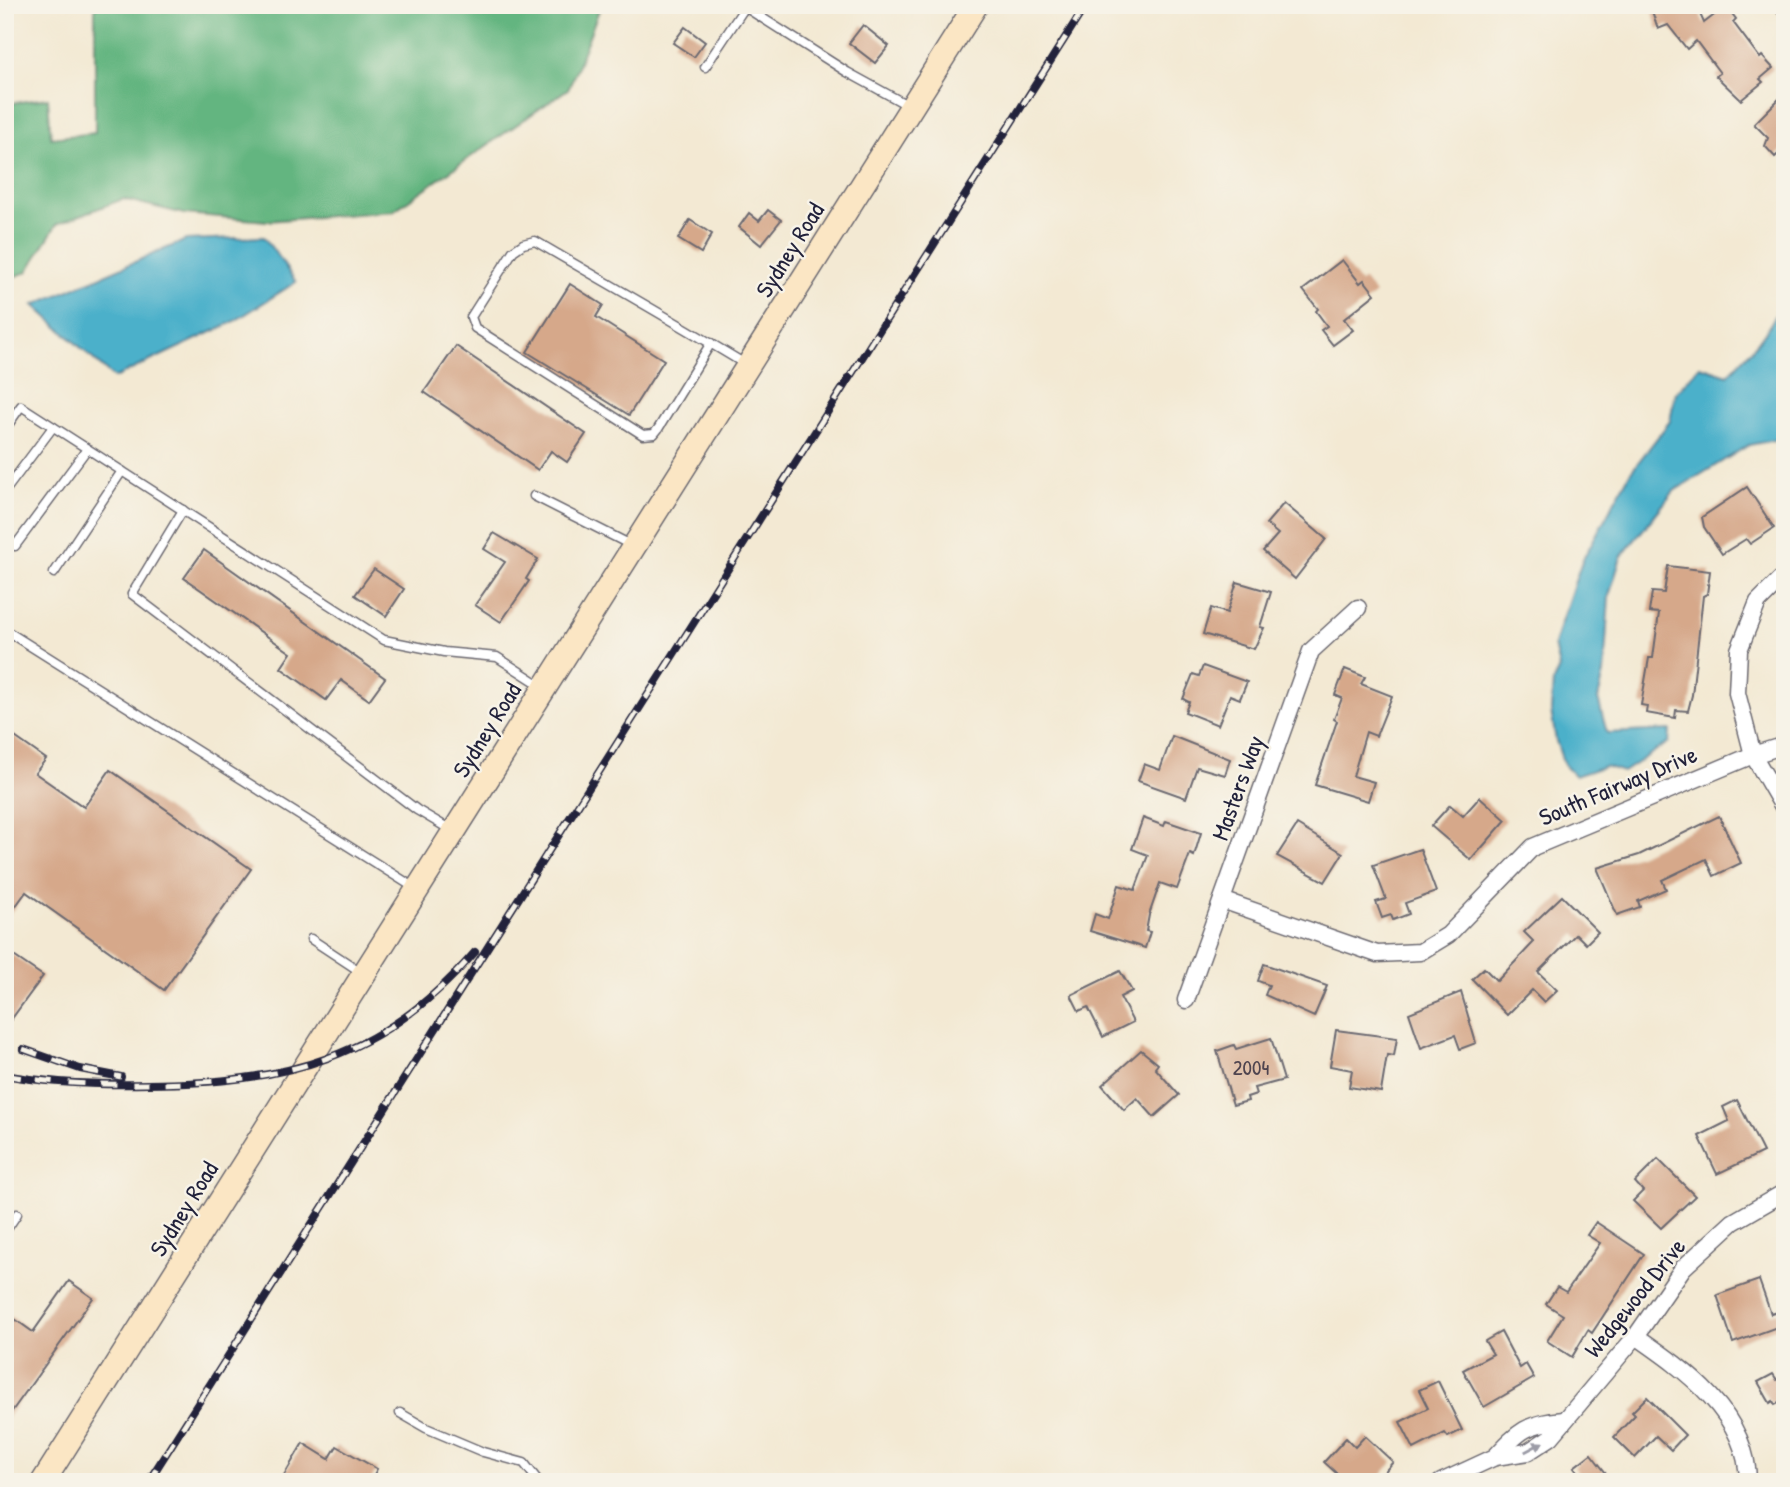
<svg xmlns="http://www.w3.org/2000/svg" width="1790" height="1487" font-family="'Patrick Hand',sans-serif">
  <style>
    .forest { fill: #64b580; stroke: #436c5e; stroke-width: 2 }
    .water { fill: #4bb0ca; stroke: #366982; stroke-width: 2 }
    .building { fill: #d6a88a }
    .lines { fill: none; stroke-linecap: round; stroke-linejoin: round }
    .lane-casing { stroke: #6b6870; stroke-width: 11 }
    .street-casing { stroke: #6b6870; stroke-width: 19 }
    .secondary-casing { stroke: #6b6870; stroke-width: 26 }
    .lane { stroke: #fff; stroke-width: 8 }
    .street { stroke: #fff; stroke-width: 16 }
    .secondary { stroke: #fbe6c4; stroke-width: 23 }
    .rail-casing { stroke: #22223b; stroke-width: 8 }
    .rail { stroke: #f7f3e8; stroke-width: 5; stroke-dasharray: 16; stroke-linecap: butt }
    .oneway { fill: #9c9ca7 }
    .labels { text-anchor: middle; stroke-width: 5; stroke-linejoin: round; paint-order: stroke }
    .number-label { font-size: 21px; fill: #4f444f }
    .street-label { font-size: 24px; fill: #22223b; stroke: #f7f3e8 }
  </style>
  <rect width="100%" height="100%" fill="#f7f3e8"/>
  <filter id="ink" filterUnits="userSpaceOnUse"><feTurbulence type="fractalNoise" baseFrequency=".0143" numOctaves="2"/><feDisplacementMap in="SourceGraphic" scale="14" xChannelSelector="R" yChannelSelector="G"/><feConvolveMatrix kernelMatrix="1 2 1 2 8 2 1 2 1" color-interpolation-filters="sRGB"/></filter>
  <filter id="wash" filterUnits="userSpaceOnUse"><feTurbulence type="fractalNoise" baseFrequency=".00686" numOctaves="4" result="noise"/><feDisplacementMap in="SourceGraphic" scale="28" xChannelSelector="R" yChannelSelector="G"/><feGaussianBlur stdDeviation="1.57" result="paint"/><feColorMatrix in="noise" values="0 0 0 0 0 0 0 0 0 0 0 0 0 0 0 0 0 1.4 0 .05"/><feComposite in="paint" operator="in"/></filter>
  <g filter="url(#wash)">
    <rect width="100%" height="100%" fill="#f3e9d3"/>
    <polygon class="forest" points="95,5 601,5 569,88 393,211 267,221 184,214 123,199 57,224 27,272 5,280 5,104 48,98 51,138 95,133"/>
    <g class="water">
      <polygon points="264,237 296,282 233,322 114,378 34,305 186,240"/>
      <path d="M 1785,292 L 1785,438 L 1749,445 L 1674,491 L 1621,557 L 1609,596 L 1604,673 L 1598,699 L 1607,733 L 1670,730 L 1669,742 L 1623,772 L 1605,766 L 1575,776 L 1564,765 L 1556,741 L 1551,711 L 1553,682 L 1559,668 L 1554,645 L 1560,625 L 1582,561 L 1630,473 L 1670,421 L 1675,394 L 1700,366 L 1728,375 C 1752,350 1775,326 1785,292 Z"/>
    </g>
    <g id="blocks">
      <g class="building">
        <polygon points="1650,5 1696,5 1704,23 1726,6 1736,19 1733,22 1760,58 1762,56 1773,68 1760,79 1763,82 1741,100 1716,76 1720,73 1696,41 1687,49 1668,25 1658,29"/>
        <polygon points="863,25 889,46 875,63 849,43"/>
        <polygon points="685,27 705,42 694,57 673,43"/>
        <polygon points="1785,93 1785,148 1775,157 1765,146 1768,138 1754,124"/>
        <polygon points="768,210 781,220 761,245 739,227 749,213 759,221"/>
        <polygon points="690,220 712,234 701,253 678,239"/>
        <polygon points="1342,260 1360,283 1364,280 1375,294 1344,319 1353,330 1333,345 1321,330 1327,326 1316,311 1318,309 1303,290"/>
        <polygon points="570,284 603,305 596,317 664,360 629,415 527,352"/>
        <polygon points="456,346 586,434 567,462 551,451 538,470 424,392"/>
        <polygon points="1747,487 1774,528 1750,544 1746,539 1722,554 1704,527 1702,517"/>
        <polygon points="1284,503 1326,539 1295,579 1263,551 1278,534 1266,524"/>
        <polygon points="494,533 538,559 526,579 529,581 501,622 475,605 505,562 484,549"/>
        <polygon points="204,550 385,678 369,700 341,680 326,700 281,668 291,653 184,578"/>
        <polygon points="1668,566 1710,571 1707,594 1703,596 1692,695 1688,711 1676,710 1675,718 1646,713 1647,706 1641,705 1649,658 1653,658 1659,613 1649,612 1652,592 1664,593"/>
        <polygon points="374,569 404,589 386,616 355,595"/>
        <polygon points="1237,582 1271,592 1260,627 1264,628 1254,649 1203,634 1211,608 1227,613"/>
        <polygon points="1203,666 1247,682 1240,699 1230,695 1218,725 1185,712 1189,702 1183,699 1193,674 1199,676"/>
        <polygon points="1345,669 1365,677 1361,684 1392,696 1376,736 1366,732 1353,776 1374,782 1368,801 1315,785 1337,721 1334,719 1342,698 1335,695"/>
        <polygon points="5,730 46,759 35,773 84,807 110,770 251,869 164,990 26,892 5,921"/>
        <polygon points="1172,736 1230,759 1225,775 1197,767 1186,798 1138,781 1144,764 1160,770"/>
        <polygon points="1480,797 1506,820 1471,860 1431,826 1450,805 1463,816"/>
        <polygon points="1719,816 1741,863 1714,876 1706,859 1662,880 1666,889 1638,901 1640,907 1617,915 1597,868 1639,855"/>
        <polygon points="1143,818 1164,826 1166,821 1201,833 1194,856 1190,854 1177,889 1160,883 1149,915 1146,931 1150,932 1145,948 1090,931 1095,914 1108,919 1119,885 1135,890 1148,855 1132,849"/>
        <polygon points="1297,825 1343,853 1325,882 1277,856"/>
        <polygon points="1420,849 1436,892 1405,903 1409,914 1393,920 1391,915 1382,918 1376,902 1386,899 1373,865"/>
        <polygon points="1562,896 1598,932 1586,944 1576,934 1538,972 1557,990 1544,1002 1532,990 1507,1015 1472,979 1484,968 1497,981 1534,942 1524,932"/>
        <polygon points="5,950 43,976 5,1028"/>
        <polygon points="1264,964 1327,986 1314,1017 1265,995 1269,985 1258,981"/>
        <polygon points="1120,971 1132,991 1120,997 1133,1022 1103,1037 1088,1007 1079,1011 1071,995"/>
        <polygon points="1461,992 1476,1043 1460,1049 1455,1035 1421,1048 1409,1013"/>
        <polygon points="1336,1030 1397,1038 1394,1056 1387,1055 1381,1092 1349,1087 1352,1070 1330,1066"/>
        <polygon points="1271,1038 1284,1080 1254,1088 1256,1094 1247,1097 1248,1101 1233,1105 1217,1051 1234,1045 1236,1049"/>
        <polygon points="1141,1050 1158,1064 1155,1068 1179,1095 1154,1117 1137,1098 1124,1110 1102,1085"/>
        <polygon points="1737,1100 1763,1152 1717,1174 1699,1136 1729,1121 1723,1107"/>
        <polygon points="1658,1159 1695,1196 1661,1228 1633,1201 1643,1191 1635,1182"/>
        <polygon points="1596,1222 1644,1254 1592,1333 1588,1330 1572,1357 1547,1341 1563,1315 1546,1304 1557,1287 1566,1292 1600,1243 1587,1235"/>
        <polygon points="1759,1280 1771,1314 1778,1312 1783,1325 1733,1343 1717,1295"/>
        <polygon points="69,1281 93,1298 5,1421 5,1312 33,1332"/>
        <polygon points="1501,1332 1520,1368 1526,1364 1534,1378 1484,1407 1463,1370 1493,1354 1485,1341"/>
        <polygon points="1773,1374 1777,1380 1785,1376 1785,1400 1775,1405 1773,1401 1770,1403 1758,1382"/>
        <polygon points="1438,1381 1462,1430 1448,1437 1445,1433 1414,1449 1400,1422 1428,1408 1419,1390"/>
        <polygon points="1647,1397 1685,1435 1671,1450 1656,1436 1635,1458 1614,1437 1635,1415 1632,1412"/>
        <polygon points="1365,1436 1393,1462 1376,1482 1346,1482 1324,1462 1346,1438 1355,1447"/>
        <polygon points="303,1443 329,1459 337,1446 377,1469 370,1482 280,1482"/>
        <polygon points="1591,1454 1613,1482 1563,1482 1577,1471 1574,1467"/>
      </g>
    </g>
  </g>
  <g filter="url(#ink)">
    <use href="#blocks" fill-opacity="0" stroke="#6b6870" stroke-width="2"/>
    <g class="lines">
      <defs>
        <g id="lane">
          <polyline points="705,67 745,7 847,72 909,106"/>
          <path d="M 711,343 L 658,429 L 654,434 L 643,435 L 475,328 L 471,317 L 513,251 L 523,244 L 535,241 C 605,282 676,322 745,364"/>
          <polyline points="5,429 21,406 384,640 444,652 497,657 542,686"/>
          <polyline points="5,491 53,427"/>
          <polyline points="534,496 631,545"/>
          <polyline points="183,510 132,594 417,810 451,830"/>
          <polyline points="5,543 15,546 87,449"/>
          <polyline points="54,573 122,471"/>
          <polyline points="5,630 415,888"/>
          <polyline points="311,939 361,972"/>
          <polyline points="5,1232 17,1214"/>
          <polyline points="400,1413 426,1428 483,1452 524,1463 539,1482"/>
        </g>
        <g id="street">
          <polyline points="1782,5 1785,9"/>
          <polyline points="1785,575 1758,602 1739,650 1737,693 1753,755 1785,810"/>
          <polyline points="1222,900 1377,954 1420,952 1448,935 1533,847 1753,755 1785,745"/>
          <polyline points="1186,1000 1311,651 1358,608"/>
          <path d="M 1636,1336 C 1685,1370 1748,1414 1748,1482"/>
          <path d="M 1495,1457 C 1519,1431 1527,1423 1564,1420"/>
          <polyline points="1441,1482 1495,1457 1528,1452 1551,1437 1636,1336 1683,1268 1733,1222 1785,1192"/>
        </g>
        <polyline id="secondary" points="43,1482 976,5"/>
      </defs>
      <use href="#lane" class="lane-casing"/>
      <use href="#street" class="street-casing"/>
      <use href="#secondary" class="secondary-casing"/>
      <use href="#lane" class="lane"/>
      <use href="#street" class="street"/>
      <use href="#secondary" class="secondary"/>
      <defs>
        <g id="rail">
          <polyline points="23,1049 80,1069 121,1077"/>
          <path d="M 5,1075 C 53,1084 100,1085 148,1084 C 285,1083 383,1059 475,952"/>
          <polyline points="148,1482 1086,5"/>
        </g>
      </defs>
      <use href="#rail" class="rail-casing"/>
      <use href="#rail" class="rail"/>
    </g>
    <defs><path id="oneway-solid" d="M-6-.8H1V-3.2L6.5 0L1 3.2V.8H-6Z" transform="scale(1.75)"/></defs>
    <use class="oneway" href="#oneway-solid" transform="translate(1534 1447) rotate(-28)"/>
  </g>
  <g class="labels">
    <g class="number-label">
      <text x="1251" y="1075">2004</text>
    </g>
    <g class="street-label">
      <text transform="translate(790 250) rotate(-58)" y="8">Sydney Road</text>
      <text transform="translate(487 730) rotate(-58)" y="8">Sydney Road</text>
      <text transform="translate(1618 786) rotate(-23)" y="8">South Fairway Drive</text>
      <text transform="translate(1238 788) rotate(-70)" y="8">Masters Way</text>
      <text transform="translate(184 1209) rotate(-58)" y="8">Sydney Road</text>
      <text transform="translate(1635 1298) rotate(-51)" y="8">Wedgewood Drive</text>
    </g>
  </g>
  <rect width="1790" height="1487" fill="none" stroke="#f7f3e8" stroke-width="28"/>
</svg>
